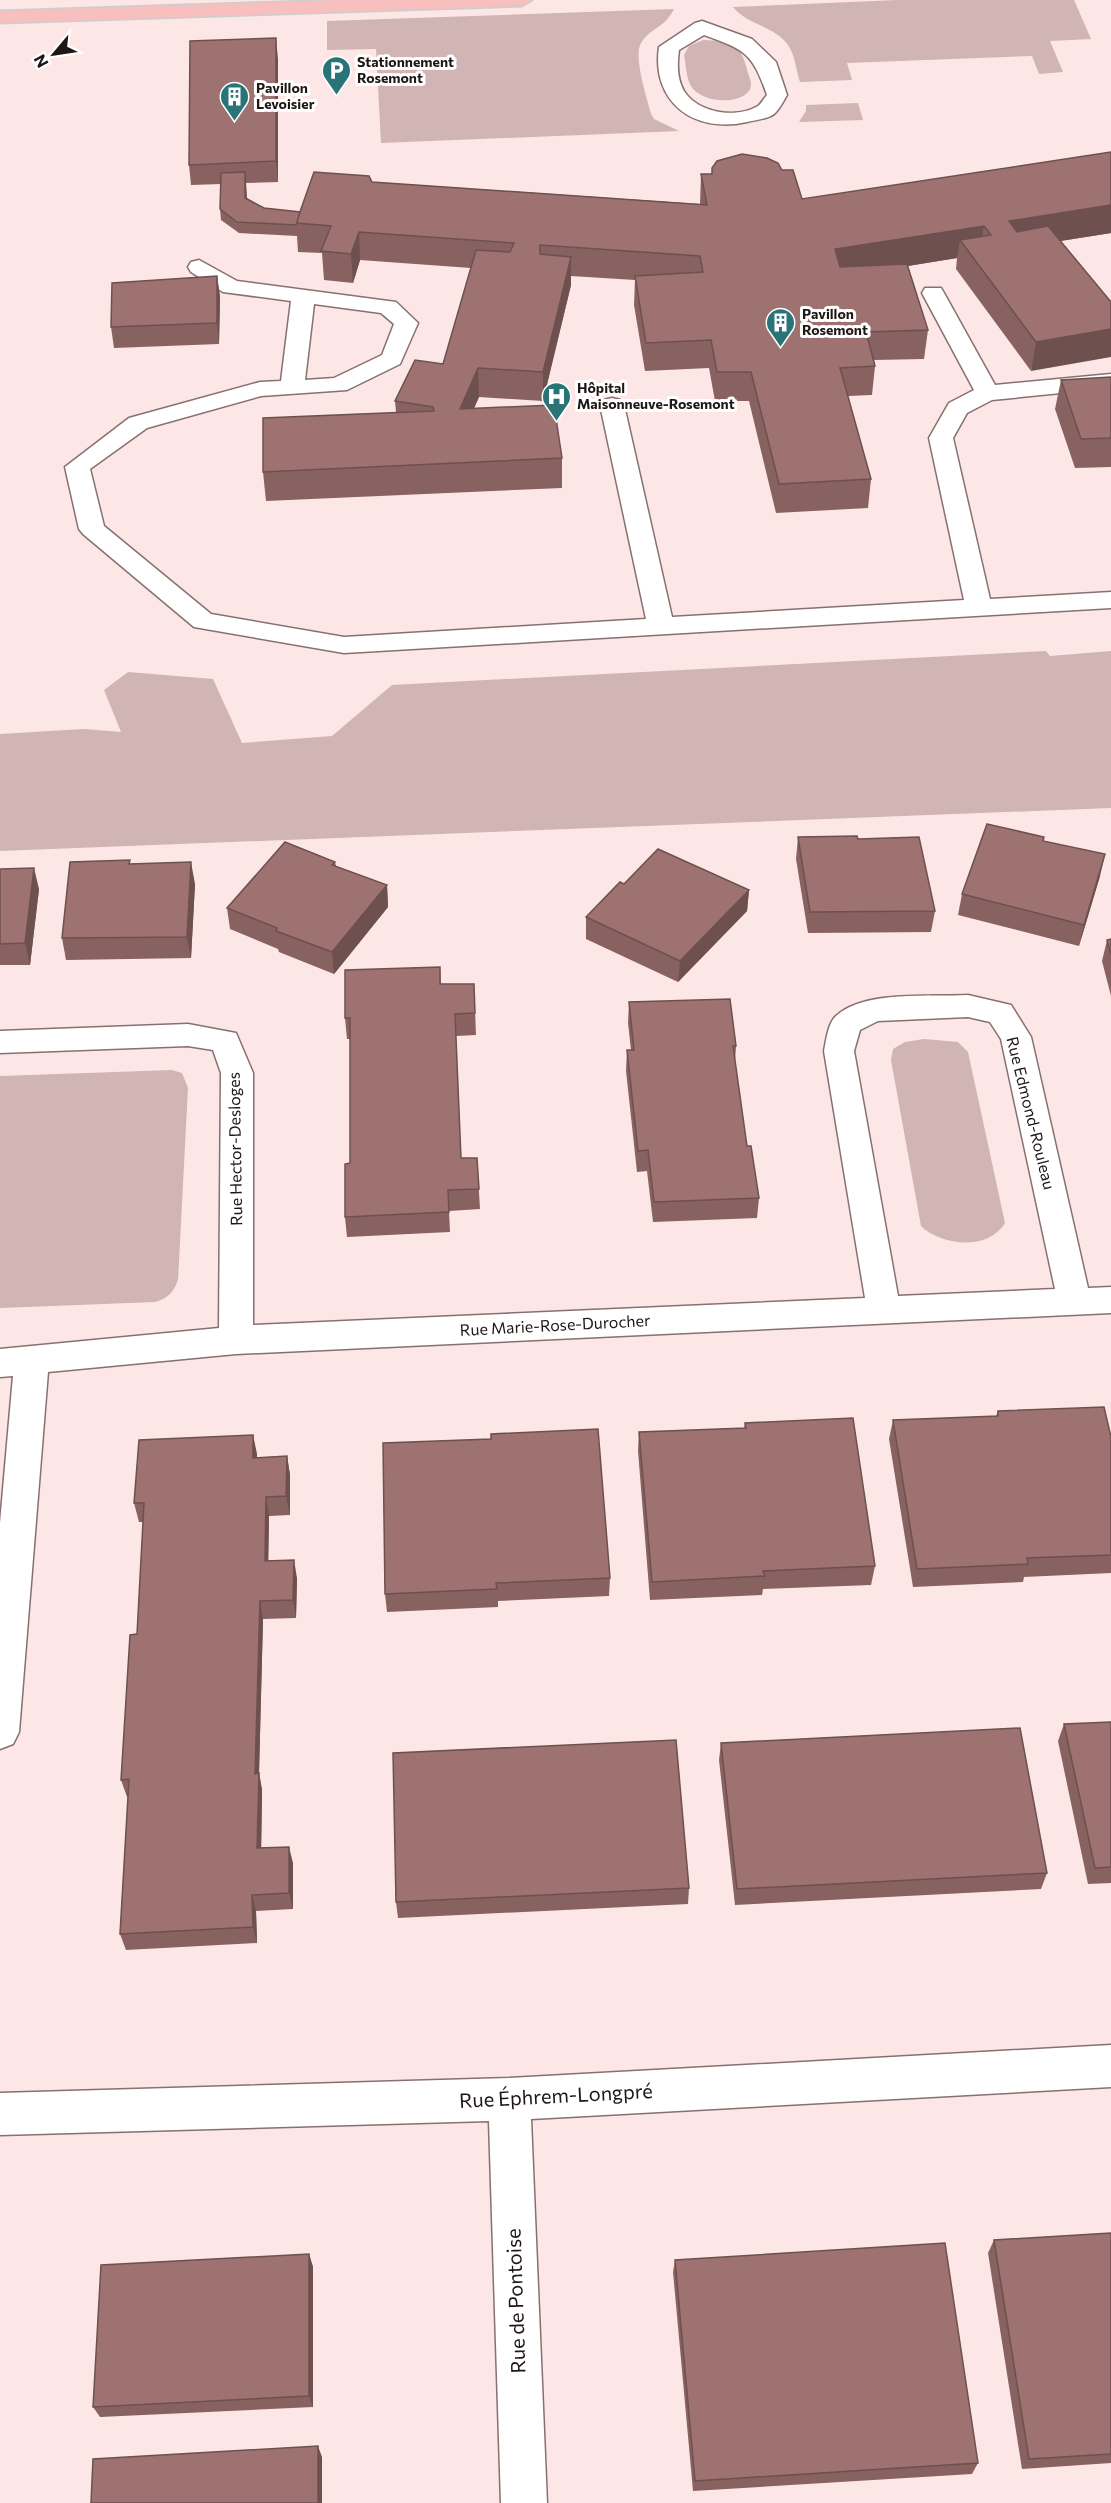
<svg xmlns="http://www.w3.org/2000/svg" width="1111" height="2503" font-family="Commissioner,sans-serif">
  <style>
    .green { fill: #d1b4b4 }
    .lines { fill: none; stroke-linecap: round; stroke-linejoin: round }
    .minor-casing { stroke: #877070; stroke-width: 3 }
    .major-casing { stroke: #cecccc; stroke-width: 3 }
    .minor { fill: #fff; fill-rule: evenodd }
    .major { fill: #f8bfbf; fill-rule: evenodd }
    .wall { fill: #876261 }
    .shaded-wall { fill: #6e504f }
    .building { fill: #9d7271; stroke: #6e504f; stroke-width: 1.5 }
    .labels { text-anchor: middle; stroke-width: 6; stroke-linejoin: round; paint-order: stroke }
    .far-poi-label { font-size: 14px; font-weight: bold; fill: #1f1616; stroke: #fff; text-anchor: start }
    .street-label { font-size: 16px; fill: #1f1616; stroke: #fff }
    .near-street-label { font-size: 20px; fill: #1f1616; stroke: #fff }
  </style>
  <rect width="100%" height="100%" fill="#fce7e6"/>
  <g class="green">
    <path d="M 897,0 L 1074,0 L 1091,39 L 1050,41 L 1063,72 L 1039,74 L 1032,56 L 847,63 L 852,80 L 800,82 C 796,70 795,55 788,45 C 775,26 747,25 733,7 Z"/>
    <path d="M 674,9 C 664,29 651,27 641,43 C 633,56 647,98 651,114 L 654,119 L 679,131 L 381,143 L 376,49 L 327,50 L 327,21 Z"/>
    <path d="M 703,40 C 733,41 741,43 748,73 C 750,79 753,85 749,91 C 737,106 700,102 691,86 C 686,78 686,64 684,55 L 689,46 Z"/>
    <polygon points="858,103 863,120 799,122 806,111 806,105"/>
    <polygon points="1046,651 1050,656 1111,651 1111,808 0,851 0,734 84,729 121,732 104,690 128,672 213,679 242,743 332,736 392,685"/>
    <path d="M 924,1039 L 958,1042 L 968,1052 L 1005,1223 C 988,1251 942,1246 921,1226 L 891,1060 L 893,1049 L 905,1042 Z"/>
    <path d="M 172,1070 L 182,1073 L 188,1088 L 178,1280 C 173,1293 168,1298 155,1302 L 0,1308 L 0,1076 Z"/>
  </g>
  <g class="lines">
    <defs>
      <g id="minor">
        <path d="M 702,21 L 752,39 L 776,62 L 787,95 C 784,100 779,110 774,114 C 768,119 754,120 747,122 C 694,134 651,102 659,47 L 695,23 ZM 704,35 C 745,50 752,52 767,95 C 764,98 761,104 758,106 C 736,119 698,113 684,91 C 677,79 677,64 679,50 Z"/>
        <path d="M 199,260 L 237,281 L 396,302 L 418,323 L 400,364 L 347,390 L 261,396 L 147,428 L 90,469 L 104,526 L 211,614 L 344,637 L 646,619 L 600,405 L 604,400 L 612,398 L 620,400 L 624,405 L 672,617 L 964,600 L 929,438 L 949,403 L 974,390 L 922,293 L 925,288 L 941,288 L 944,293 L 995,385 L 1111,374 L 1111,388 L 992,400 L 967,413 L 953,438 L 990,599 L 1111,592 L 1111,608 L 344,653 L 194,627 L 83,534 L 79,529 L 65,467 L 129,418 L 260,382 L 281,381 L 291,301 L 223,292 L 191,272 L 188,267 L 191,262 ZM 314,304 L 381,313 L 394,324 L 382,355 L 334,378 L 305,380 Z"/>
        <path d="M 968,995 L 1011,1005 L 1031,1037 L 1088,1288 L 1111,1287 L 1111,1313 L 236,1354 L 48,1372 L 19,1732 L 13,1744 L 0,1749 L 0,1523 L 13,1376 L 0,1377 L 0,1349 L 219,1328 L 221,1073 L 213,1050 L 188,1046 L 0,1053 L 0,1031 L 188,1024 L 236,1033 L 253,1073 L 253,1325 L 865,1298 L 824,1051 C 826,1041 828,1023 836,1016 C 864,990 931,997 968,995 ZM 968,1017 L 990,1022 L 1001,1039 L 1055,1289 L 898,1296 L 854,1051 L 860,1030 L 878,1021 Z"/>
        <polygon points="1111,2045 1111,2087 531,2119 547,2503 501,2503 489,2121 0,2135 0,2093 509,2078"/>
      </g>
      <polygon id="major" points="340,0 532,0 522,6 0,23 0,11"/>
    </defs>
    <use href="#minor" class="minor-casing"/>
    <use href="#major" class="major-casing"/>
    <use href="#minor" class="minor"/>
    <use href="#major" class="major"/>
  </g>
  <g class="wall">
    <polygon points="278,59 278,182 246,183 247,198 264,208 300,212 372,182 700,204 701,174 712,174 712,168 782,170 802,199 1111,233 1060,241 1031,371 956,269 957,258 908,266 928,330 924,359 874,360 875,366 872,395 848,396 871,479 868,508 776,513 749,401 715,401 709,368 645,371 634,305 635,280 571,276 571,285 543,401 479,397 474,408 562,458 562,488 266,501 263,472 396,412 395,401 443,364 471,268 360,260 353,283 324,280 322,253 298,252 297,236 239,233 221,220 220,209 221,184 191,185 189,165"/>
    <polygon points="217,276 220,297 219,344 114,348 111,327"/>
    <polygon points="1111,377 1111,467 1075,468 1055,409 1061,380"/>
    <polygon points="798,837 935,911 931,932 808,933 796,859"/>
    <polygon points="1043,841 1100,876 1079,946 958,915 962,894"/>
    <polygon points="335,862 336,866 387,885 388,907 334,974 279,952 278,949 230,929 227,908"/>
    <polygon points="0,869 39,889 30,965 0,965"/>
    <polygon points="195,884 191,958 66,960 62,938"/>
    <polygon points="624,884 749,890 747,911 678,982 586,939 586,917"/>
    <polygon points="1111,939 1111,996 1102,961 1107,940"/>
    <polygon points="440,967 441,984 474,984 476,1035 456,1036 461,1158 477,1158 480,1209 449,1211 450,1232 347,1237 345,1217 350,1163 350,1039 347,1039 345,1018"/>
    <polygon points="629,1002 736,1046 735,1062 747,1146 759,1198 757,1218 653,1222 647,1171 637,1172 626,1071 627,1050 631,1050 628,1023"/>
    <polygon points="998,1411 1111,1437 1111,1573 1024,1577 1023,1582 913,1587 889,1439 893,1420 996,1416"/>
    <polygon points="745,1423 875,1566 871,1585 763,1589 762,1595 650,1600 638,1451 639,1432 744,1428"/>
    <polygon points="253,1435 257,1458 287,1456 290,1475 290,1515 269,1516 268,1561 297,1578 296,1618 263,1619 259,1773 262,1790 261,1848 293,1863 293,1909 256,1911 257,1943 126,1950 120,1934 128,1797 127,1797 121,1780 137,1634 143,1522 139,1522 134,1503"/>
    <polygon points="383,1443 610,1578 609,1596 498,1601 498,1607 387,1612 385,1594"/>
    <polygon points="1111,1722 1111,1883 1088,1884 1058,1741 1064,1724"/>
    <polygon points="721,1743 1047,1873 1041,1889 735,1905 719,1760"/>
    <polygon points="689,1888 688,1904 398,1918 396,1902"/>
    <polygon points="1111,2233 1111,2463 1022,2469 988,2253 994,2240"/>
    <polygon points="309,2254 313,2267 313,2407 100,2417 93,2407"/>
    <polygon points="675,2260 978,2463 972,2474 693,2491 673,2272"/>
  </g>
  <g class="shaded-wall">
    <polygon points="276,38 278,59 278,182 276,161"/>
    <polygon points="245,172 246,183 247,209 245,198"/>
    <polygon points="1111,205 1111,233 1004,250 1009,221"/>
    <polygon points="984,226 979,254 960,240 957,258 833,278 835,249"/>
    <polygon points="359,232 360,260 353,283 351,254"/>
    <polygon points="571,257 571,285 543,401 543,372"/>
    <polygon points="217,276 220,297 219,344 217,323"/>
    <polygon points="1111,329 1111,357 1031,371 1036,342"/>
    <polygon points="478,368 479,397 461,438 460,409"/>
    <polygon points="1105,854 1100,876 1079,946 1084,925"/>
    <polygon points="191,862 195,884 191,958 187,937"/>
    <polygon points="34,868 39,889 30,965 25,943"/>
    <polygon points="387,885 388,907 334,974 332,952"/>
    <polygon points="749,890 747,911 678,982 680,961"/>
    <polygon points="253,1435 257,1454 257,1478 253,1458"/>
    <polygon points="287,1456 290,1475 290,1515 286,1496"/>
    <polygon points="266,1497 269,1516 268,1580 265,1561"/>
    <polygon points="294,1560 297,1578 296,1618 293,1600"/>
    <polygon points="260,1601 263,1619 259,1773 262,1790 261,1865 257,1848 255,1774"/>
    <polygon points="289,1847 293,1863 293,1909 289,1893"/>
    <polygon points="252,1895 256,1911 257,1943 253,1927"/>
    <polygon points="309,2254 313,2267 313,2407 309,2396"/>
    <polygon points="318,2446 322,2457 322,2503 318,2503"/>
  </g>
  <g class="building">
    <polygon points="276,38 276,161 189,165 190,41"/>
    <polygon points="1111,152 1111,205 1009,221 1017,232 1048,226 1111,302 1111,329 1036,342 960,240 991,235 984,226 835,249 840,267 907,264 928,330 866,332 875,366 840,368 871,479 779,484 751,372 717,372 711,340 646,343 635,276 703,272 700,256 540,245 540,254 571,257 543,372 478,368 460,409 554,405 562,458 263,472 263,418 434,411 433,407 395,401 415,360 443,364 476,250 510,252 514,243 359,232 351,254 321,251 331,226 296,223 314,172 369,176 372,182 707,205 701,174 712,174 712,168 717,161 742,154 767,158 778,163 782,170 793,170 802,199"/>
    <polygon points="245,172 245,198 264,208 300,212 296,225 237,222 220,209 221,173"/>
    <polygon points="217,276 217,323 111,327 112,283"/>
    <polygon points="1111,377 1111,438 1081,439 1061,380"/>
    <polygon points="987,824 1044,837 1043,841 1105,854 1084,925 962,894"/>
    <polygon points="857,836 858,839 919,837 935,911 810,912 798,837"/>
    <polygon points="285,842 335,862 332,865 387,885 332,952 276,931 277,928 227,908"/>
    <polygon points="658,849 749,890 680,961 586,917 620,882 624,884"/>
    <polygon points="130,860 129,864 191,862 187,937 62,938 70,862"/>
    <polygon points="34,868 25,943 0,944 0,869"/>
    <polygon points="1111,939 1111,954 1107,940"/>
    <polygon points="440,967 440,984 474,984 475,1013 455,1014 461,1158 477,1158 479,1189 448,1190 449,1212 345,1217 345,1164 350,1163 350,1018 345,1018 345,970"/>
    <polygon points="730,999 736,1046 733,1046 747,1146 751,1146 759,1198 654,1202 648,1150 638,1151 627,1050 634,1050 629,1002"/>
    <polygon points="1104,1407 1111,1437 1111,1555 1027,1558 1028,1564 917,1569 893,1420 998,1416 998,1411"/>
    <polygon points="853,1418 875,1566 763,1571 765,1576 652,1582 639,1432 746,1428 745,1423"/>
    <polygon points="598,1429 610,1578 496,1583 497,1589 385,1594 383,1443 491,1439 491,1434"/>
    <polygon points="253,1435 253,1458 287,1456 286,1496 266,1497 265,1561 294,1560 293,1600 260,1601 255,1774 259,1773 257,1848 289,1847 289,1893 252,1895 253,1927 120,1934 129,1779 121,1780 130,1635 137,1634 144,1503 134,1503 139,1440"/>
    <polygon points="1111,1722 1111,1867 1095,1868 1064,1724"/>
    <polygon points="1020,1728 1047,1873 737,1889 721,1743"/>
    <polygon points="676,1740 689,1888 396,1902 393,1753"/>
    <polygon points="1111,2233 1111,2454 1029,2459 994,2240"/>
    <polygon points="945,2243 978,2463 695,2481 675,2260"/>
    <polygon points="309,2254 309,2396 93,2407 101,2265"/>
    <polygon points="318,2446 318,2503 91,2503 93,2459"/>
  </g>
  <defs>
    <symbol id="parking-pin" viewBox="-11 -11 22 30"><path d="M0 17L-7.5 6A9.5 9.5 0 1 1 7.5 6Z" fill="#2a7478" stroke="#fff"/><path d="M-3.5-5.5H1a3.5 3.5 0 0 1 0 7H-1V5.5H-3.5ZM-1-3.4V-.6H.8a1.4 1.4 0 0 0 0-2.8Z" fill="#fff"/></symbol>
    <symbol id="building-pin" viewBox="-11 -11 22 30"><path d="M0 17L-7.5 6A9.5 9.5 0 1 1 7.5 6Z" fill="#2a7478" stroke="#fff"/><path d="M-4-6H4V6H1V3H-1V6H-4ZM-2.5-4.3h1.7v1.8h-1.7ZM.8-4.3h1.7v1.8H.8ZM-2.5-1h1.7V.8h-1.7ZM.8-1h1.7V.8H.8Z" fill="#fff"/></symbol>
    <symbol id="hospital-pin" viewBox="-11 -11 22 30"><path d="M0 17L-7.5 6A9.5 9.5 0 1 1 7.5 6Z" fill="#2a7478" stroke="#fff"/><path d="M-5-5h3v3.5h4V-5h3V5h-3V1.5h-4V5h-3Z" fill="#fff"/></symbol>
  </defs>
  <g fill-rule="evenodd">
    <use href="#parking-pin" x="320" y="54" width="33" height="45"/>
    <use href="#building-pin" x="218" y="80" width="33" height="45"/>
    <use href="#building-pin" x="764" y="306" width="33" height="45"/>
    <use href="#hospital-pin" x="540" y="380" width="33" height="45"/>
  </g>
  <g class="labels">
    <g class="far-poi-label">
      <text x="357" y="67">Stationnement<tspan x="357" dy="16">Rosemont</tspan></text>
      <text x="256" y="93">Pavillon<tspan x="256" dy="16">Levoisier</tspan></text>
      <text x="802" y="319">Pavillon<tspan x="802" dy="16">Rosemont</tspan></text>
      <text x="577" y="393">Hôpital<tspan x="577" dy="16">Maisonneuve-Rosemont</tspan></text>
    </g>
    <g class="street-label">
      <text transform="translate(1031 1113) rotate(76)" y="6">Rue Edmond-Rouleau</text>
      <text transform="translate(235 1149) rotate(-91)" y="6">Rue Hector-Desloges</text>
      <text transform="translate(555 1325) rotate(-3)" y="6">Rue Marie-Rose-Durocher</text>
    </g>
    <g class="near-street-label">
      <text transform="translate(556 2096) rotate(-3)" y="7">Rue Éphrem-Longpré</text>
      <text transform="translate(516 2301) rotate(-92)" y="7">Rue de Pontoise</text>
    </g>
  </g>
  <g transform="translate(54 54) rotate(241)" stroke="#ffffff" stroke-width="4.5" paint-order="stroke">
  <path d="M0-4.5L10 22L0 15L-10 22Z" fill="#1f1616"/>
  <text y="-9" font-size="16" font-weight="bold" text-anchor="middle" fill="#1f1616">N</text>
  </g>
</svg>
